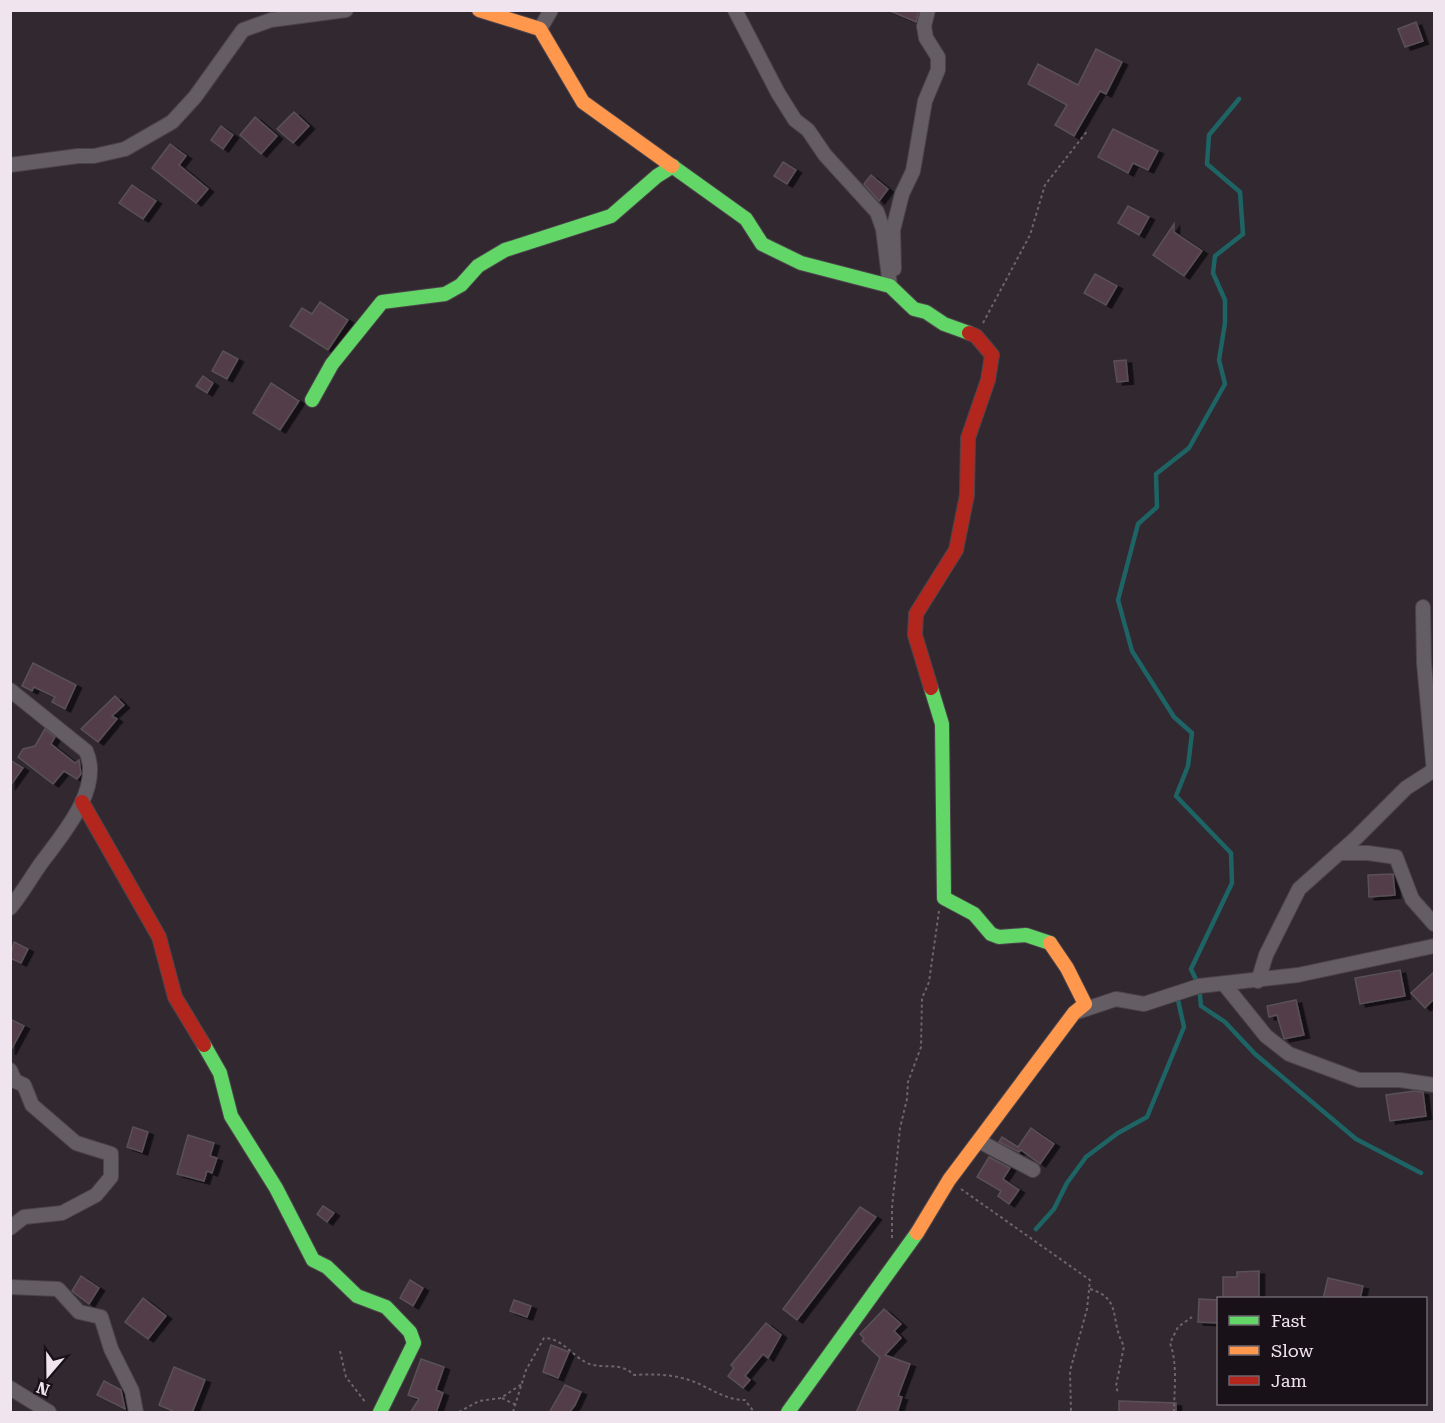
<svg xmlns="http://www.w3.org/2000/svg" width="1445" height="1423" font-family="'Roboto Serif',serif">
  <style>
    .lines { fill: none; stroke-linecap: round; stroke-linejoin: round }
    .stream { stroke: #1e6465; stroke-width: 4.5 }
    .building { fill: #523e48; stroke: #5a5156; stroke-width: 1.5; filter: url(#shadow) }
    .street-casing { stroke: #4c444b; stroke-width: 16 }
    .fast-casing { stroke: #4c444b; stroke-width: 16 }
    .slow-casing { stroke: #4c444b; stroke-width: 16 }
    .jam-casing { stroke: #4c444b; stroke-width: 16 }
    .path { stroke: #6c656c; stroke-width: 2; stroke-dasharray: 3 3; stroke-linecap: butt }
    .street { stroke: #645d63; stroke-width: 14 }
    .fast { stroke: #63d668; stroke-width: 14 }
    .slow { stroke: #ff974d; stroke-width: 14 }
    .jam { stroke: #b3261e; stroke-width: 14 }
  </style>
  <defs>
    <filter id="shadow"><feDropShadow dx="5.5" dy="3" stdDeviation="0" flood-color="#0009"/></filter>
  </defs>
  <rect width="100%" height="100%" fill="#312830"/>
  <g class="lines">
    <g class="stream">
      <polyline points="1239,99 1209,135 1207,164 1240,192 1243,234 1215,256 1213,273 1225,300 1225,323 1219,360 1225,384 1189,448 1156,474 1157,507 1138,524 1118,600 1132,651 1174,717 1192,733 1188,766 1176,796 1231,853 1232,883 1191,969 1199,986 1201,1006 1225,1022 1255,1054 1356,1139 1421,1173"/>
      <polyline points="1036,1229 1054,1209 1067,1183 1086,1157 1118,1133 1147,1117 1184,1027 1178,1000 1180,996"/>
    </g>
  </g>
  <g class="building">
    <polygon points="888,10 919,10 916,22"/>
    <polygon points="1416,22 1423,41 1405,47 1398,29"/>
    <polygon points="1096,49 1122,62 1106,94 1100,91 1074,136 1055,125 1067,105 1028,84 1038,64 1078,85"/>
    <polygon points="294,112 309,126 293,143 277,129"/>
    <polygon points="255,117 277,136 261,154 240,135"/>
    <polygon points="221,126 233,135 223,149 211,140"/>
    <polygon points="1113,129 1158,151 1148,170 1133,163 1128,173 1098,157"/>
    <polygon points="170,144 186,156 179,165 208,189 196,203 152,168"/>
    <polygon points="783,162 796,170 787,184 774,176"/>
    <polygon points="871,175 888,189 879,201 864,184"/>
    <polygon points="132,185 156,201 143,219 119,203"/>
    <polygon points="1128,206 1149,217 1139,235 1118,223"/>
    <polygon points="1174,224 1174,232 1202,251 1184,276 1153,255"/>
    <polygon points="1095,274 1117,286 1106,305 1084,293"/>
    <polygon points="320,302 348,320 328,350 290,326 302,308 312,314"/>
    <polygon points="223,351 238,359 227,379 212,371"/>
    <polygon points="1126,360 1128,381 1117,382 1114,361"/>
    <polygon points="203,376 213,383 207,393 196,386"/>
    <polygon points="271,383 299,401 280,430 253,413"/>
    <polygon points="33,663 76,685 65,709 52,702 55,697 34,687 32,691 22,686"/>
    <polygon points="115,696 124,705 112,716 117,719 98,742 81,729"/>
    <polygon points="45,729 55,737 51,744 75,763 79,760 81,774 77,779 64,771 53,784 18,757 23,749 35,746"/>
    <polygon points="10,760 23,768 10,786"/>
    <polygon points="1393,874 1395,895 1369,897 1368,875"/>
    <polygon points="14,942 28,949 21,963 10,958"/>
    <polygon points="1400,970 1405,996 1360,1004 1355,978"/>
    <polygon points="1434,972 1434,999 1425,1008 1411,993"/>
    <polygon points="1296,1000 1304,1035 1284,1039 1277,1015 1269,1017 1267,1006"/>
    <polygon points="10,1019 24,1026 10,1052"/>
    <polygon points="1414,1091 1423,1092 1426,1116 1390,1121 1386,1095"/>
    <polygon points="133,1127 148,1132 142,1152 127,1147"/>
    <polygon points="1031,1128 1054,1144 1040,1164 1021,1150 1019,1152 999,1142 1002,1137 1018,1147"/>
    <polygon points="188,1135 214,1143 210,1156 217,1158 212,1173 207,1171 204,1181 177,1174"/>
    <polygon points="989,1157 1010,1168 1003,1179 1019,1190 1009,1204 998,1196 1001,1191 977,1177"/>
    <polygon points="323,1206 334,1213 327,1222 317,1214"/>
    <polygon points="860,1207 876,1217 797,1320 783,1309"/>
    <polygon points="1259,1271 1259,1298 1223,1298 1223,1277 1237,1277 1237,1272"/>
    <polygon points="81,1276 99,1288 89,1304 72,1291"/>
    <polygon points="1328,1278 1363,1286 1360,1299 1323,1299"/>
    <polygon points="410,1280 423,1288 413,1306 400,1298"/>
    <polygon points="143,1298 166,1316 148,1339 125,1322"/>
    <polygon points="1199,1299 1218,1300 1218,1323 1198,1322"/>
    <polygon points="514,1300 531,1306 527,1317 510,1311"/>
    <polygon points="884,1309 901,1324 894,1331 901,1338 885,1355 910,1364 898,1396 902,1397 897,1413 856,1413 880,1358 862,1341 864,1338 860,1334"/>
    <polygon points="766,1323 781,1335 768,1358 763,1354 745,1376 750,1380 743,1388 728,1376 734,1368 731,1365"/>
    <polygon points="551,1345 569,1352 558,1378 543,1372"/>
    <polygon points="421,1359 444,1367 436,1390 443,1393 436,1413 410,1413 419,1399 408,1395"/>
    <polygon points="174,1367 205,1380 192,1413 177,1413 159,1405"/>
    <polygon points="104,1381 121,1390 125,1409 97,1395"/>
    <polygon points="565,1385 581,1392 575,1405 569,1413 549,1413"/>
    <polygon points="1119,1401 1176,1403 1176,1413 1119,1413"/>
  </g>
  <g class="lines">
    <defs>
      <g id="street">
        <polyline points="735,10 778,93 795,120 808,130 825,155 877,212 883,229 890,286"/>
        <polyline points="540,29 551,10"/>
        <polyline points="10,165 78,156 94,156 125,149 172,122 195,97 243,30 271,20 346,10"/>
        <polyline points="894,269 893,230 902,194 913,171 925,101 938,70 938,57 926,38 924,26 928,10"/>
        <polyline points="1423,607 1424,663 1434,772"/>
        <path d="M 10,690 L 86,751 C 103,788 63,834 42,862 C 31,877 22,894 10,908"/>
        <polyline points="1339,853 1368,853 1396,857 1412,899 1434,924"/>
        <polyline points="1258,981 1266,955 1299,889 1356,838 1406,788 1434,770"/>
        <polyline points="1224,984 1266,1036 1289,1054 1359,1080 1400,1080 1434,1085"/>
        <polyline points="1077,1012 1116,999 1144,1004 1199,986 1298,975 1434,946"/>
        <polyline points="10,1070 15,1081 24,1085 32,1105 76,1143 111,1154 111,1177 96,1195 62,1213 24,1217 10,1228"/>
        <polyline points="979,1141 1033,1170"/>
        <polyline points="10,1287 58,1289 79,1312 101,1317 111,1349 132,1391 136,1412"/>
        <polyline points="10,1388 49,1412"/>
      </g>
      <g id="fast">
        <polyline points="672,166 746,219 762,244 801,263 890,286 914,309 926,312 944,324 969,333"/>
        <polyline points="312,400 332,364 382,302 445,294 461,285 478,266 505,250 611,216 657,176 673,166"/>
        <polyline points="931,688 942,724 944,898 974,914 991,934 999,937 1026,935 1050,943"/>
        <polyline points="204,1045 220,1073 231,1116 276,1188 313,1260 327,1267 357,1296 386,1307 410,1332 414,1343 380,1412"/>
        <polyline points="788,1412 917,1233"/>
      </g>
      <g id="slow">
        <polyline points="479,10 540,29 583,102 672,166"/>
        <polyline points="917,1233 949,1180 1074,1013 1085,1004 1067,968 1050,943"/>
      </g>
      <g id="jam">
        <polyline points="931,688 915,635 916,614 956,550 967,495 968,438 988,380 992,355 976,336 969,333"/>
        <polyline points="82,802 159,937 175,997 204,1045"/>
      </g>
    </defs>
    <use href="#street" class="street-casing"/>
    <use href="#fast" class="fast-casing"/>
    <use href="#slow" class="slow-casing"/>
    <use href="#jam" class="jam-casing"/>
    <g class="path">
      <polyline points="983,323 1030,235 1045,185 1088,130"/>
      <polyline points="961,1189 1090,1280 1087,1309 1070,1371 1071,1412"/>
      <polyline points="892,1238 892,1208 900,1128 907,1099 908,1082 921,1047 922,998 929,982 939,911"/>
      <path d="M 1090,1289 C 1123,1299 1109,1320 1124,1346 L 1116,1386 L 1118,1393"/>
      <polyline points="340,1351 346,1377 366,1403"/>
      <polyline points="502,1398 516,1405"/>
      <polyline points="459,1412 479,1401 501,1398 522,1384"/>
      <path d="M 513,1412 L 526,1370 L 544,1338 C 561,1338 571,1354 585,1362 C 601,1371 619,1360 634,1375 C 651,1374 667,1374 682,1378 C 705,1383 721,1400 745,1400 L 754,1412"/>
      <path d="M 1174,1412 C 1174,1390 1178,1365 1170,1343 L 1178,1327 L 1192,1317"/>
    </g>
    <use href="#street" class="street"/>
    <use href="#fast" class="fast"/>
    <use href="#slow" class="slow"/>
    <use href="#jam" class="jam"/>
  </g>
  <rect width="1445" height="1423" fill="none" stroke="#f0e4ef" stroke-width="24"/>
  <rect x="1217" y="1297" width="210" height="108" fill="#181118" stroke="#6e656e" stroke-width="1.5"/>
  <rect x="1229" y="1316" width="30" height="9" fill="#63d668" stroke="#6e656e" stroke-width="1.5"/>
  <text x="1271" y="1327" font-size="18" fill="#f0e4ef">Fast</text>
  <rect x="1229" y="1346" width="30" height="9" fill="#ff974d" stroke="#6e656e" stroke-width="1.5"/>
  <text x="1271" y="1357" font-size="18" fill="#f0e4ef">Slow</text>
  <rect x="1229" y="1376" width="30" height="9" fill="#b3261e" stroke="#6e656e" stroke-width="1.5"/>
  <text x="1271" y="1387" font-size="18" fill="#f0e4ef">Jam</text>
  <g transform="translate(48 1375) rotate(200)" stroke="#181118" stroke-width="4.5" paint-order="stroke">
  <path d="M0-4.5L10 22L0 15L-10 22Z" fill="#f0e4ef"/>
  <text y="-9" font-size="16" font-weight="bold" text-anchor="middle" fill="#f0e4ef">N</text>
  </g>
</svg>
